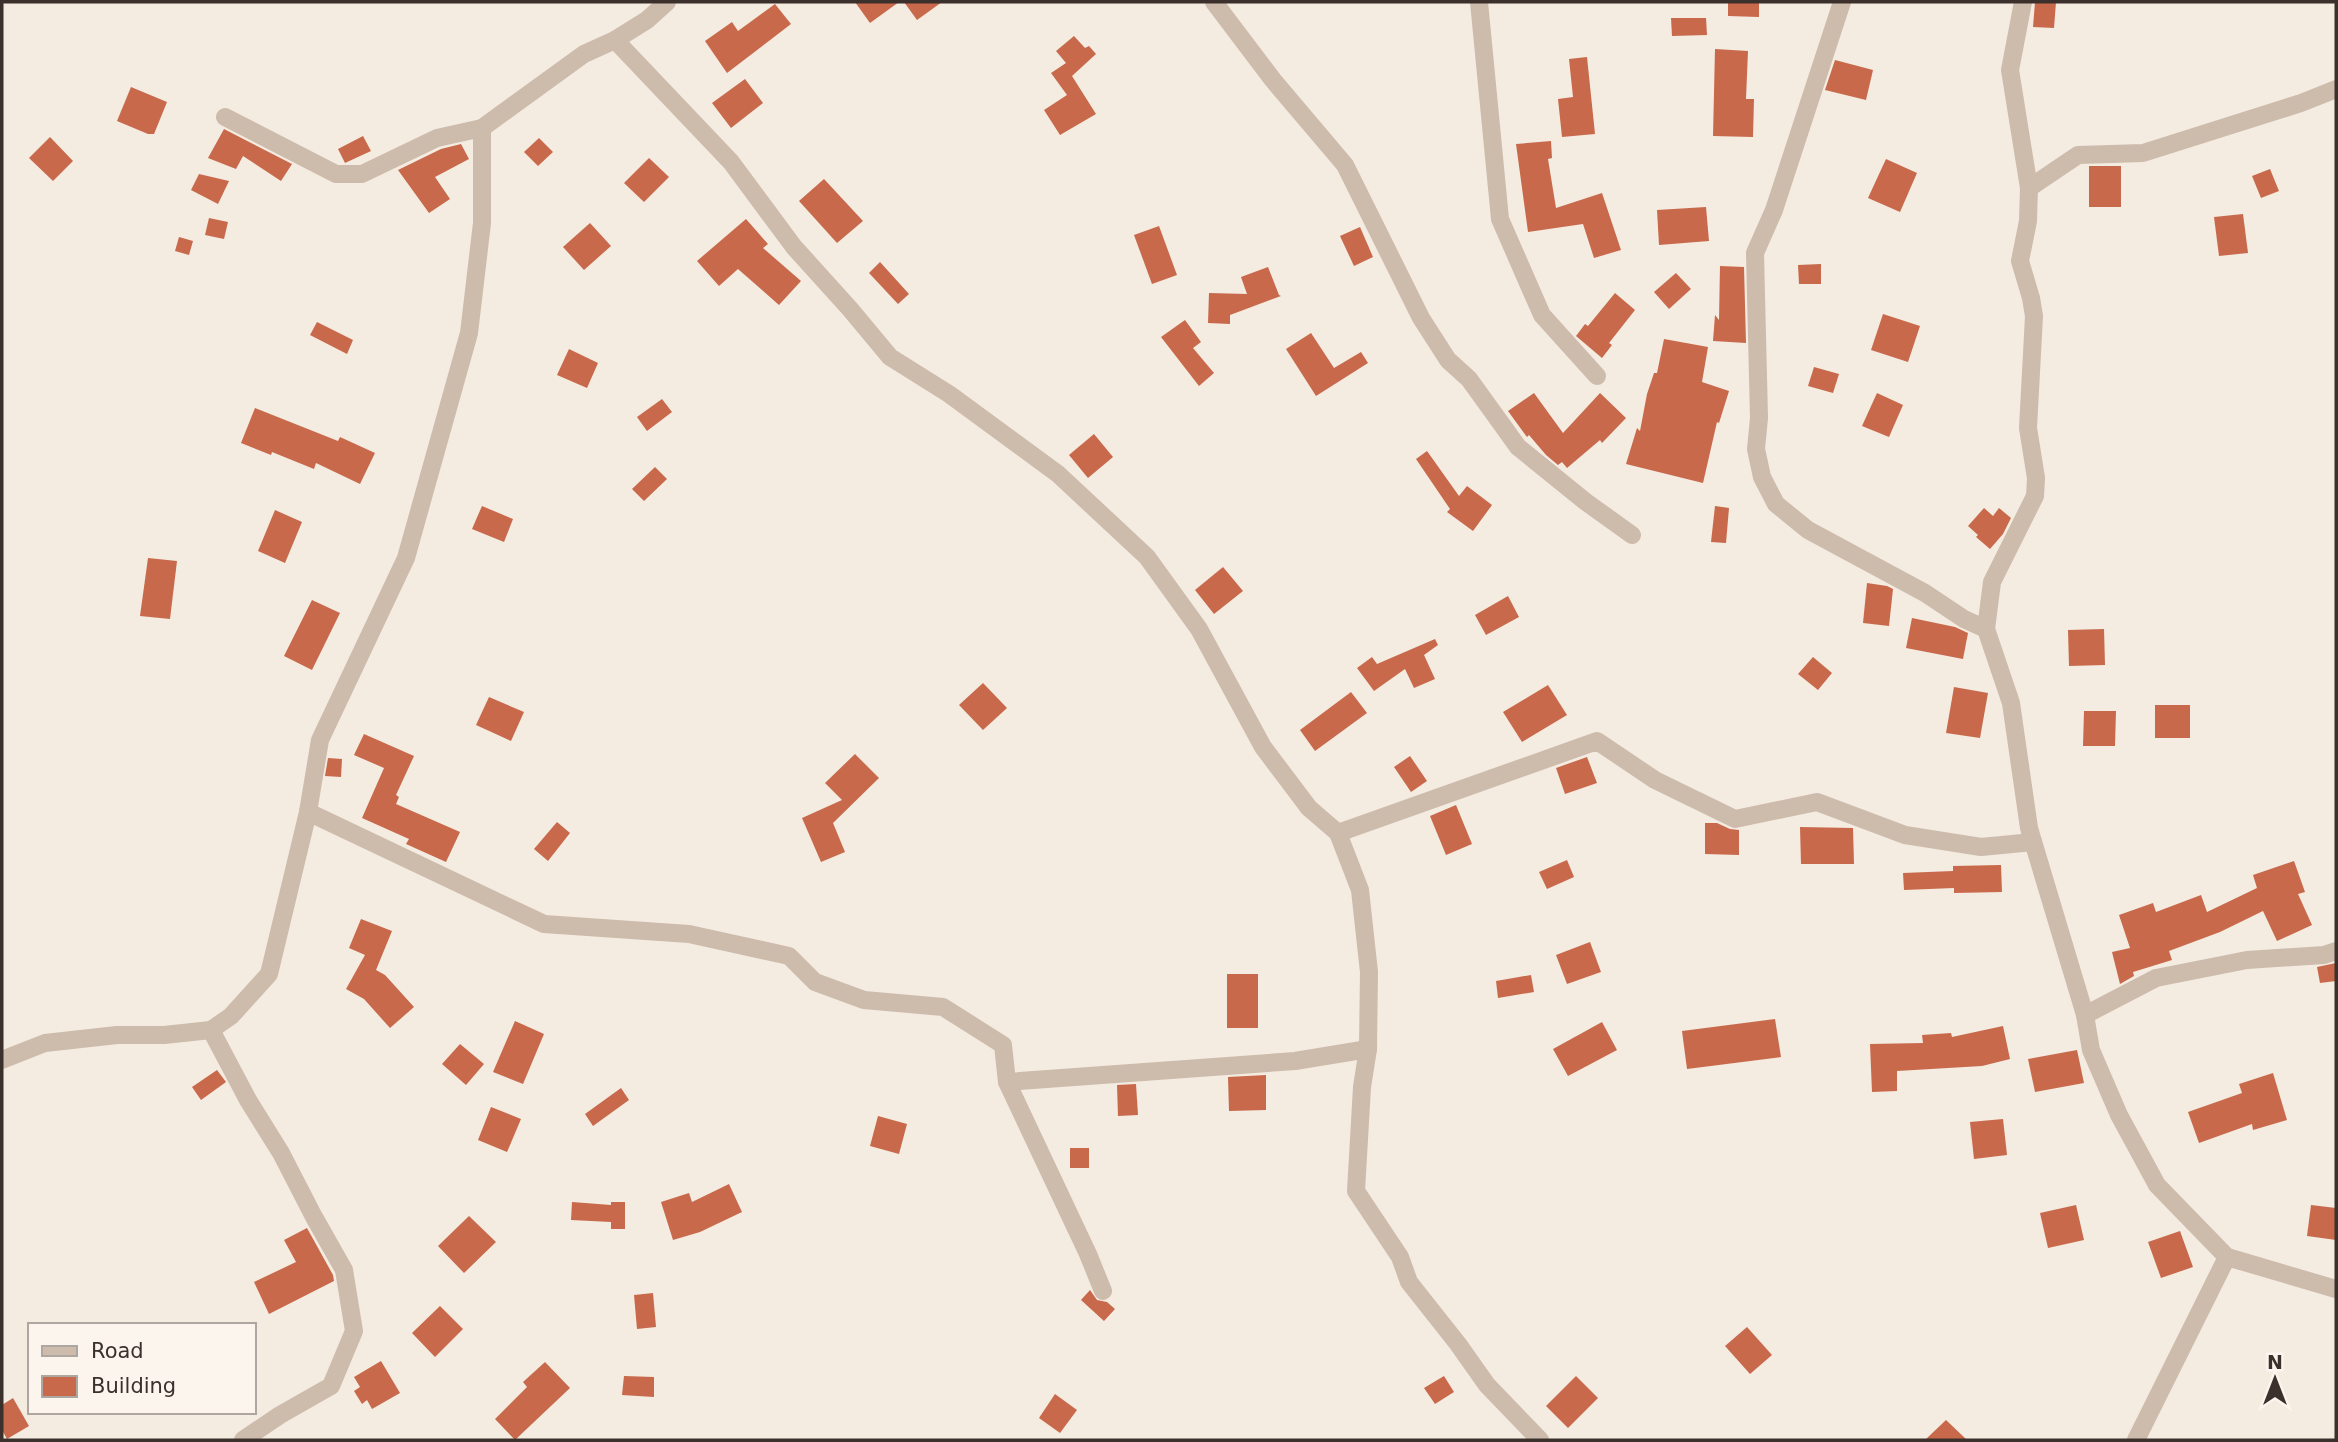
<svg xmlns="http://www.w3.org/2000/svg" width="2338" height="1442" font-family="'DejaVu Sans',sans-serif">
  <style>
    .building { fill: #c8694b }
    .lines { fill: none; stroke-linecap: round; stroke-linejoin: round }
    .minor { stroke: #cdbbac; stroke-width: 18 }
  </style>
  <rect width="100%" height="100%" fill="#f4ebe1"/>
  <g class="building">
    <polygon points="855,2 899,2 870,23"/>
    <polygon points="904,2 942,2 917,20"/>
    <polygon points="1728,2 1759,2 1759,17 1728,16"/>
    <polygon points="2035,2 2056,2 2054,28 2033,27"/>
    <polygon points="775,4 791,24 727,73 705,41 732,22 738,31"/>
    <polygon points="1671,18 1706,18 1707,35 1672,36"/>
    <polygon points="1074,36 1085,48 1089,46 1096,54 1072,76 1096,114 1060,135 1044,110 1067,95 1051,73 1066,63 1056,51"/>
    <polygon points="1715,49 1748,51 1746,99 1754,99 1753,137 1713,136"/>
    <polygon points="1587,57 1595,134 1562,137 1558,99 1573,97 1569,59"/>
    <polygon points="1835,60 1873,70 1866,100 1825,90"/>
    <polygon points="745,79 763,103 731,128 712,103"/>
    <polygon points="131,87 167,102 154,134 148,134 117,121"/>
    <polygon points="224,129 292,164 281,181 243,156 236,169 208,158"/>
    <polygon points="363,136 371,151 345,163 338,149"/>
    <polygon points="50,137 73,161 53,181 29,158"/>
    <polygon points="539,138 553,152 538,166 524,152"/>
    <polygon points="1551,141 1552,158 1548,159 1556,208 1602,193 1621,250 1594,258 1583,224 1528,232 1516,144"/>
    <polygon points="461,144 469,159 435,177 450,199 429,213 398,170 441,149"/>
    <polygon points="649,158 669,177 644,202 624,183"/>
    <polygon points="1886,159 1917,173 1900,212 1868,198"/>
    <rect x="2089" y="166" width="32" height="41"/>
    <polygon points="2270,169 2279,191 2261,198 2252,176"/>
    <polygon points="199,174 229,181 218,204 191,190"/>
    <polygon points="824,179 863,221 837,243 799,201"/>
    <polygon points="1706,207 1709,241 1659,245 1657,210"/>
    <polygon points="2243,214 2248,253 2219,256 2214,217"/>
    <polygon points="209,218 228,222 224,239 205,235"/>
    <polygon points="746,219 768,244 763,248 801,281 779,305 738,269 719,286 697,261"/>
    <polygon points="590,223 611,246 584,270 563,247"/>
    <polygon points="1159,226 1177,275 1152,284 1134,235"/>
    <polygon points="1360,227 1373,257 1354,266 1340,236"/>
    <polygon points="179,237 193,241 189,255 175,251"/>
    <polygon points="880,262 909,294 898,304 869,273"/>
    <polygon points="1821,264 1821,284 1799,284 1798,265"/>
    <polygon points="1720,266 1744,267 1746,343 1713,341 1715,315 1719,320"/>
    <polygon points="1268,267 1279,295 1281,296 1230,315 1230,324 1208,323 1209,293 1247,294 1241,277"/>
    <polygon points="1676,273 1691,289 1669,309 1654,292"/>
    <polygon points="1615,293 1635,310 1609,343 1612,345 1602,358 1576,336 1585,324 1588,326"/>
    <polygon points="1883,314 1920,326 1908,362 1871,350"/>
    <polygon points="1185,320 1201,342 1193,348 1214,373 1199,386 1161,337"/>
    <polygon points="317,322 353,340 347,354 310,335"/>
    <polygon points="1311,333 1334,368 1361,352 1368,363 1316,396 1286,349"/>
    <polygon points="1664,339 1708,347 1702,382 1729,391 1719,423 1717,422 1703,483 1626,464 1637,428 1640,431 1647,394 1654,373 1657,373"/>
    <polygon points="569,349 598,363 587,388 557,375"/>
    <polygon points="1814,367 1839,374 1833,393 1808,386"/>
    <polygon points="1534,393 1563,433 1600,393 1626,418 1602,443 1600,440 1567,468 1562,462 1558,465 1546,455 1529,435 1527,437 1508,411"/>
    <polygon points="1877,393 1903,405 1889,437 1862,426"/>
    <polygon points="662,399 672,412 647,431 637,417"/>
    <polygon points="255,408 338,441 340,437 375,453 360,484 316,463 314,469 272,452 271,455 241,443"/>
    <polygon points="1094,434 1113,457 1088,478 1069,455"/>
    <polygon points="1427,451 1459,496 1467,486 1492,505 1473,531 1447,512 1450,509 1416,459"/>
    <polygon points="655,467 667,479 644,501 632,489"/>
    <polygon points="482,506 513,519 504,542 472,529"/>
    <polygon points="1715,506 1729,508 1726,543 1711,542"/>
    <polygon points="1984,508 1993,516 1999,508 2011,518 2003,534 1990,549 1976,537 1978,535 1968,526"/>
    <polygon points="275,510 302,522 285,563 258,551"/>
    <polygon points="148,558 177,561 170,619 140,616"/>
    <polygon points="1223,567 1243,591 1214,614 1195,590"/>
    <polygon points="1867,583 1887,586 1893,589 1889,626 1863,623"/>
    <polygon points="1508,596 1519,617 1486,635 1475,615"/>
    <polygon points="312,600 340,613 312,670 284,656"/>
    <polygon points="1912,618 1955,627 1968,633 1963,659 1906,648"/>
    <polygon points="2104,629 2105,665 2069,666 2068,630"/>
    <polygon points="1435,639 1438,645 1424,655 1435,679 1414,688 1405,669 1374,691 1357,668 1372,657 1377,664"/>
    <polygon points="1813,657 1832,673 1818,690 1798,674"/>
    <polygon points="983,683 1007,708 983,730 959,705"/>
    <polygon points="1548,685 1567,715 1522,742 1503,712"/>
    <polygon points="1954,687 1988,693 1980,738 1946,733"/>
    <polygon points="1351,692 1367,713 1315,751 1300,730"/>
    <polygon points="489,697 524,712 511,741 476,725"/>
    <rect x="2155" y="705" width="35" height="33"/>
    <polygon points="2084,711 2116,711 2115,746 2083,746"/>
    <polygon points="364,734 414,756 396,795 399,797 396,804 460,832 446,862 406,844 409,839 362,818 384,768 354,755"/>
    <polygon points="855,754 879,778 833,823 845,852 821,862 802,818 842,800 825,783"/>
    <polygon points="1410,756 1427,781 1411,792 1394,767"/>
    <polygon points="1587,757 1597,783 1565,794 1556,768"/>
    <polygon points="328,758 342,759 341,777 325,776"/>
    <polygon points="1456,805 1472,844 1446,855 1430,816"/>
    <polygon points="557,822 570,833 548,861 534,849"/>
    <polygon points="1705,823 1717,823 1730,829 1739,830 1739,855 1705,854"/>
    <polygon points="1800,827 1853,828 1854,864 1801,864"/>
    <polygon points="1567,860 1574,877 1547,889 1539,872"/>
    <polygon points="2294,861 2305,892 2298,894 2312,925 2277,941 2263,911 2220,932 2169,951 2172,960 2133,972 2134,976 2120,984 2112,952 2130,948 2119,915 2153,903 2156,912 2201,895 2207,912 2257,888 2253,875"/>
    <polygon points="2001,865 2002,892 1954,893 1954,888 1904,890 1903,873 1953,871 1953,866"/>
    <polygon points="361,919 392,931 376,970 385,975 414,1007 390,1028 364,999 346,989 365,955 349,948"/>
    <polygon points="1590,942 1601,972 1567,984 1556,955"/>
    <polygon points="2336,963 2336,981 2320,983 2317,967"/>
    <rect x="1227" y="974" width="31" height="54"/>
    <polygon points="1531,975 1534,992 1498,998 1496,981"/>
    <polygon points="1775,1019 1781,1057 1687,1069 1682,1031"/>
    <polygon points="515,1021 544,1034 523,1084 493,1072"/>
    <polygon points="1602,1022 1617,1050 1568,1076 1553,1049"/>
    <polygon points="2003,1026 2010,1059 1982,1066 1897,1071 1897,1091 1872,1092 1870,1044 1923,1043 1922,1035 1951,1033 1952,1037"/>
    <polygon points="460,1044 484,1064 466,1085 442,1064"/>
    <polygon points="2077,1050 2084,1083 2035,1092 2028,1059"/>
    <polygon points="217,1070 226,1082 201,1100 192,1087"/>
    <polygon points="2273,1073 2287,1120 2253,1130 2252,1124 2199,1143 2188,1112 2242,1093 2239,1084"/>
    <polygon points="1266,1075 1266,1110 1229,1111 1228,1077"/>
    <polygon points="1136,1084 1138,1115 1118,1116 1117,1085"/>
    <polygon points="621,1088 629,1100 593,1126 585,1114"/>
    <polygon points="491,1107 521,1119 507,1152 478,1140"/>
    <polygon points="878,1116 907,1124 899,1154 870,1146"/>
    <polygon points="2003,1119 2007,1155 1974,1159 1970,1122"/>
    <rect x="1070" y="1148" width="19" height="20"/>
    <polygon points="729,1184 742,1212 700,1232 673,1240 661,1202 689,1193 692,1202"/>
    <polygon points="572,1202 611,1205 611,1202 625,1202 625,1229 611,1229 611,1222 571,1220"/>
    <polygon points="2076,1205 2084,1240 2048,1248 2040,1213"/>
    <polygon points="2311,1205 2336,1208 2336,1240 2307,1236"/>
    <polygon points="469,1216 496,1242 464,1273 438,1246"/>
    <polygon points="307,1228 333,1275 334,1281 269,1314 254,1282 296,1262 284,1240"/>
    <polygon points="2180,1231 2193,1267 2161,1278 2148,1242"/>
    <polygon points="1090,1290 1097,1300 1107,1302 1115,1309 1104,1321 1081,1300"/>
    <polygon points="653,1293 656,1327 637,1329 634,1295"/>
    <polygon points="440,1306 463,1329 435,1357 412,1333"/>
    <polygon points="1747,1327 1772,1355 1750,1374 1725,1346"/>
    <polygon points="381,1361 400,1393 372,1409 367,1400 362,1404 354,1391 360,1387 354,1377"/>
    <polygon points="545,1362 570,1388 515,1440 495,1419 527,1387 523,1382"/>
    <polygon points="624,1376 654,1377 654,1397 622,1395"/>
    <polygon points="1444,1376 1454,1392 1435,1404 1424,1388"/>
    <polygon points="1576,1376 1598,1398 1568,1428 1546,1406"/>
    <polygon points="1055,1394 1077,1410 1060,1433 1039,1418"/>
    <polygon points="13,1398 29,1426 7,1439 2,1430 2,1405"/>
    <polygon points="1946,1420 1967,1440 1925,1440"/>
  </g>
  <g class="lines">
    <g class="minor">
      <polyline points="1214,2 1273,80 1345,165 1421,318 1448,360 1469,379 1518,447 1586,502 1632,535"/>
      <polyline points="1479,2 1500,219 1542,315 1597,376"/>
      <polyline points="1842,2 1774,210 1755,253 1759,418 1756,449 1762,477 1776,504 1808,530 1925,593 1964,619 1986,629"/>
      <polyline points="2023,2 2010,70 2029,188 2028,221 2020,261 2031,298 2034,316 2028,428 2036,478 2035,496 1992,582 1986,629 2011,703 2029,828 2085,1015 2091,1050 2119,1115 2157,1185 2227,1257 2336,1289"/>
      <polyline points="615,40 731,162 794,247 850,309 890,357 949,394 1058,474 1147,557 1199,629 1263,747 1309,808 1338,833"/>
      <polyline points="225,117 336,174 362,174 437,138 482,128 584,54 615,40 647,20 667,2"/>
      <polyline points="2029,188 2078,155 2143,153 2301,103 2336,89"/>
      <polyline points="308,812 544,924 689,934 789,956 815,982 864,1000 943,1007 1003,1045 1007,1082 1088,1254 1103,1291"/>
      <polyline points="2085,1015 2156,978 2247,960 2324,955 2336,951"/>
      <polyline points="211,1030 248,1100 281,1153 314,1217 344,1270 354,1331 331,1386 280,1415 243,1440"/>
      <polyline points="1368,1049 1362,1087 1356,1191 1400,1257 1409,1282 1458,1344 1487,1385 1540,1440"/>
      <polyline points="2,1060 45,1043 117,1035 164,1035 211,1030 231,1016 269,974 308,812 320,740 406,558 469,333 482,223 482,128"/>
      <polyline points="1007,1082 1295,1061 1368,1049 1369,972 1360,890 1338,833 1597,741 1655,780 1735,819 1817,802 1905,835 1981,847 2033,842"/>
      <polyline points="2136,1440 2227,1257"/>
    </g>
  </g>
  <rect width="2338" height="1442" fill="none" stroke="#3b302b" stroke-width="7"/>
  <rect x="28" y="1323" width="228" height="91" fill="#fbf5ee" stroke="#aea6a0" stroke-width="2"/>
  <rect x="42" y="1346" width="35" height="10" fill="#cdbbac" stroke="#aea6a0" stroke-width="2"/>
  <text x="91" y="1358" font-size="21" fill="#3b302b">Road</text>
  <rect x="42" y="1376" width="35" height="21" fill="#c8694b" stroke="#aea6a0" stroke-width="2"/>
  <text x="91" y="1393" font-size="21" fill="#3b302b">Building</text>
  <g transform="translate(2275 1379)" stroke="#fbf5ee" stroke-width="5" paint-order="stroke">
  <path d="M0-5L12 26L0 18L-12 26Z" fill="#3b302b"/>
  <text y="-10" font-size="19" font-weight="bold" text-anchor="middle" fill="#3b302b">N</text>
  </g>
</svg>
